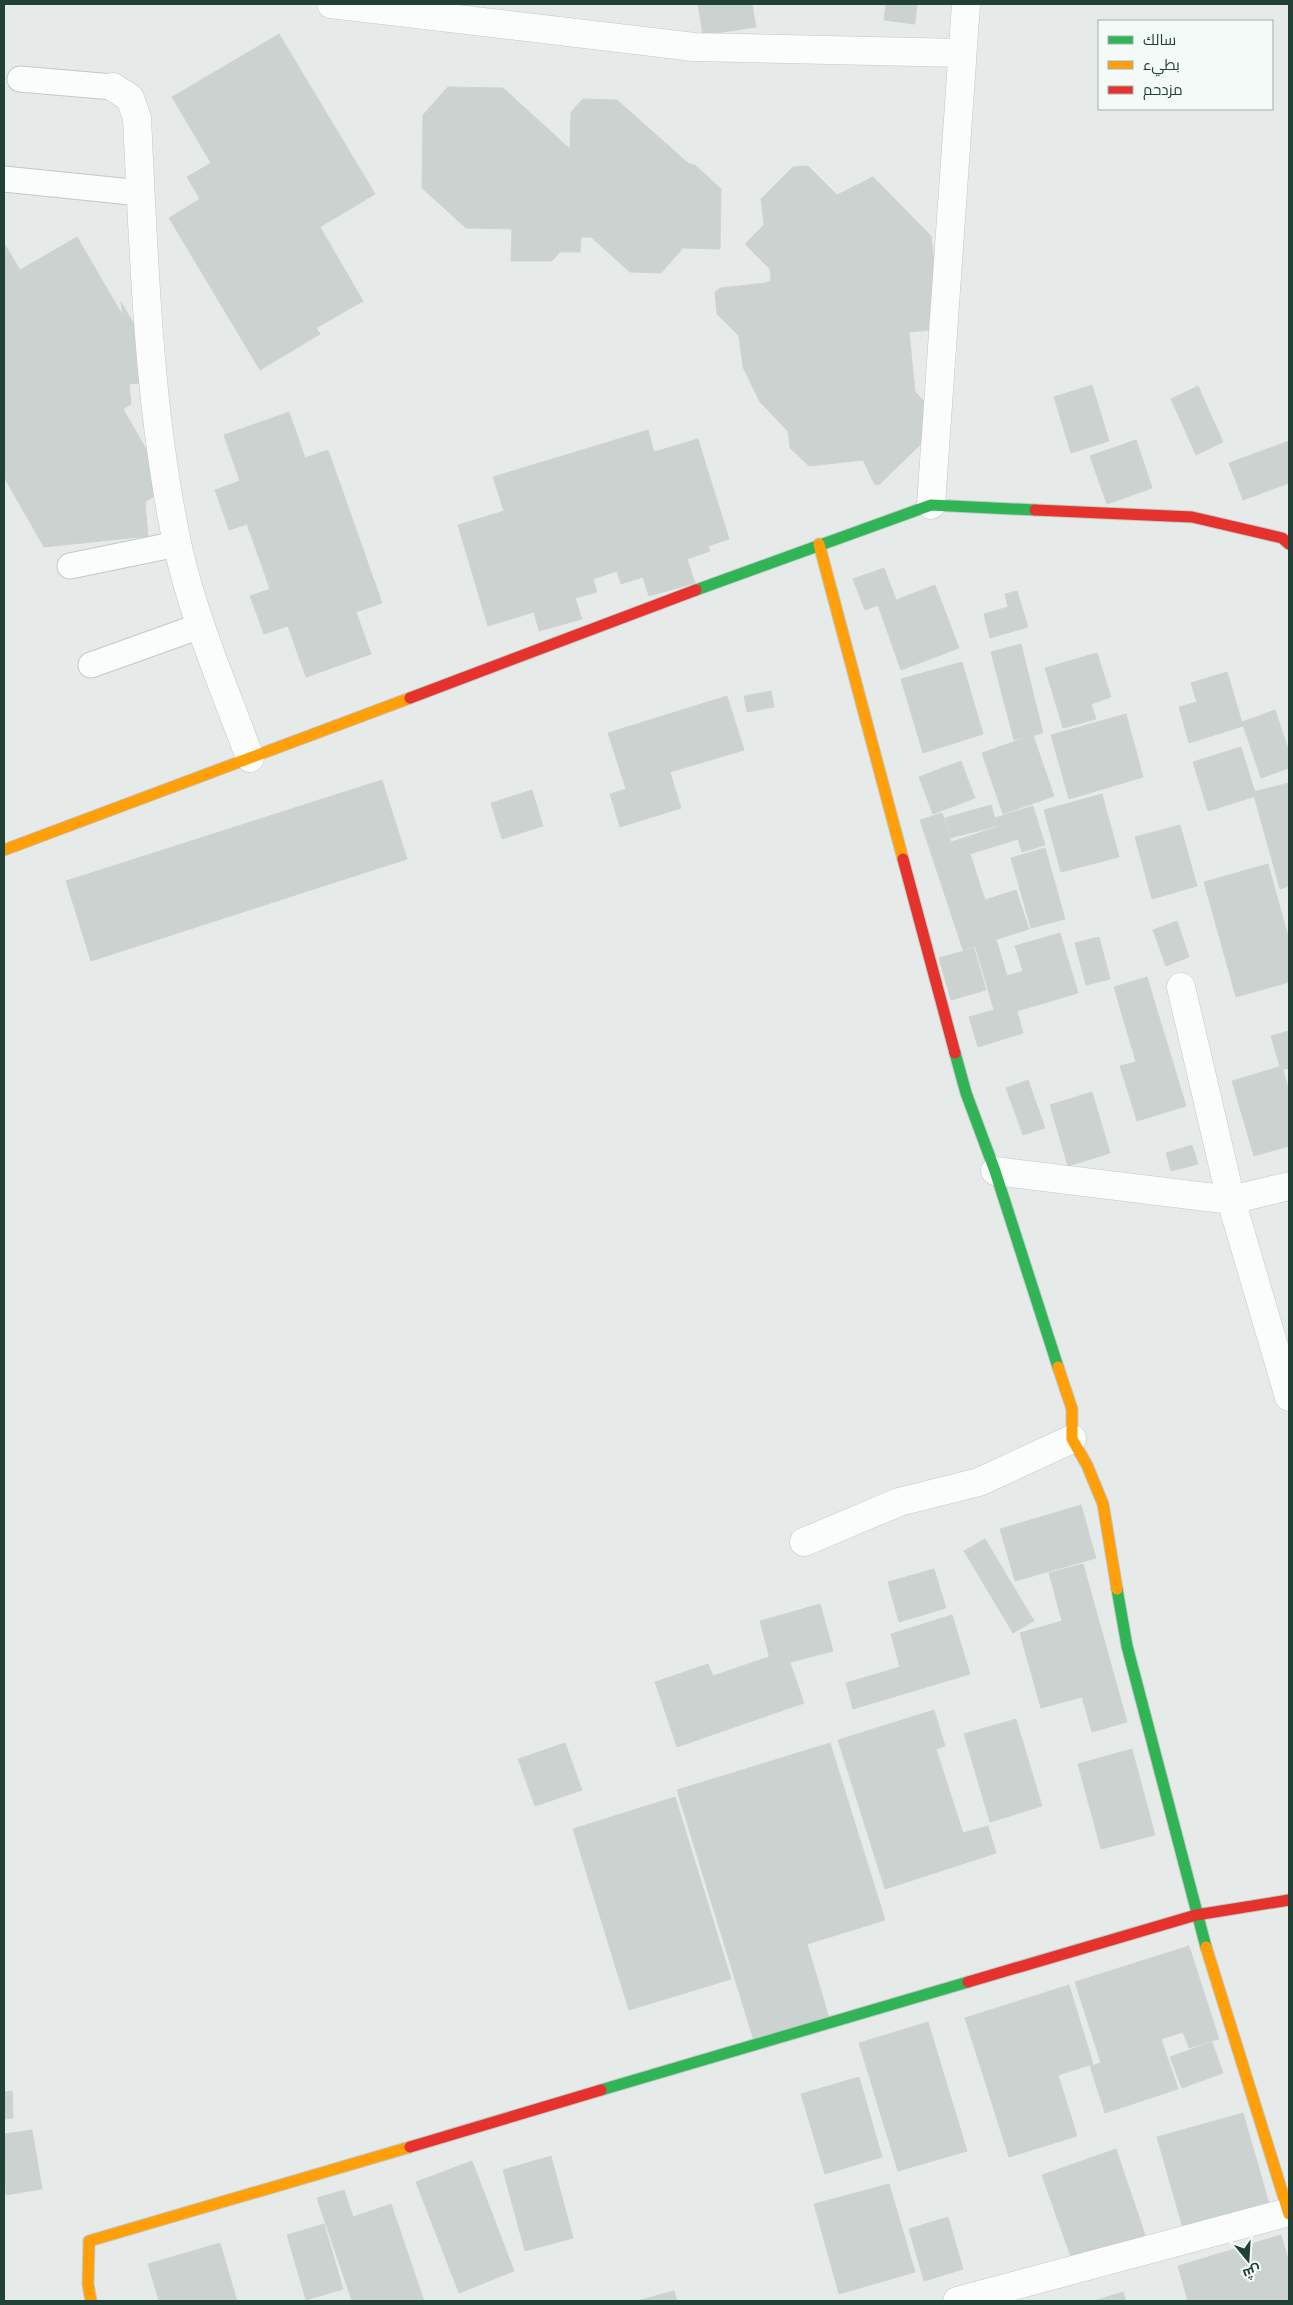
<svg xmlns="http://www.w3.org/2000/svg" width="1293" height="2305" font-family="Signika,Cairo,sans-serif">
  <style>
    .building { fill: #ccd2d0; stroke: #ced4d2 }
    .lines { fill: none; stroke-linecap: round; stroke-linejoin: round }
    .lane-casing { stroke: #c3c8c6; stroke-width: 27 }
    .street-casing { stroke: #c3c8c6; stroke-width: 29 }
    .fast-casing { stroke: #c1c9c6; stroke-width: 13 }
    .slow-casing { stroke: #c1c9c6; stroke-width: 13 }
    .jam-casing { stroke: #c1c9c6; stroke-width: 13 }
    .lane { stroke: #fbfcfc; stroke-width: 25 }
    .street { stroke: #fbfcfc; stroke-width: 28 }
    .fast { stroke: #30b455; stroke-width: 11 }
    .slow { stroke: #ff9f0a; stroke-width: 11 }
    .jam { stroke: #e5322d; stroke-width: 11 }
  </style>
  <rect width="100%" height="100%" fill="#e6ebe9"/>
  <g class="building">
    <polygon points="698,4 752,4 756,27 703,35"/>
    <polygon points="886,4 917,4 915,24 884,20"/>
    <polygon points="279,34 375,194 320,227 363,301 316,328 320,334 260,370 169,218 200,199 187,177 211,163 172,97"/>
    <polygon points="448,87 503,88 570,149 571,112 583,99 617,100 689,164 695,165 721,189 720,249 683,248 661,273 630,272 591,237 581,237 580,252 560,252 552,261 511,261 512,229 466,228 422,188 423,115"/>
    <polygon points="808,166 837,195 873,177 931,236 942,329 909,332 915,392 923,400 927,438 880,484 875,485 863,460 809,466 790,448 788,431 760,402 743,367 739,336 717,314 715,292 720,288 766,283 771,280 770,269 745,244 764,225 761,199 793,167"/>
    <polygon points="77,237 123,316 121,302 145,343 149,382 129,384 131,404 123,409 157,468 159,493 145,502 148,536 44,547 4,477 4,243 20,270"/>
    <polygon points="1092,385 1109,441 1071,453 1054,397"/>
    <polygon points="1198,386 1223,442 1196,455 1171,399"/>
    <polygon points="289,412 305,458 328,450 382,603 356,612 371,654 306,677 288,626 264,634 250,596 270,589 247,524 229,530 215,490 240,481 224,435"/>
    <polygon points="648,430 654,452 698,439 729,539 708,546 710,551 687,559 695,583 649,596 643,577 621,584 617,571 593,579 597,592 575,598 582,619 539,631 534,612 488,626 458,525 504,511 493,477"/>
    <polygon points="1136,440 1152,488 1107,504 1090,456"/>
    <polygon points="1289,441 1289,483 1243,500 1229,463"/>
    <polygon points="884,568 896,600 935,585 959,648 901,670 878,605 865,610 853,579"/>
    <polygon points="1017,591 1028,627 990,638 984,614 1008,607 1005,594"/>
    <polygon points="1021,644 1043,733 1014,740 991,652"/>
    <polygon points="1097,653 1111,697 1091,704 1096,719 1063,728 1045,668"/>
    <polygon points="962,662 983,734 923,753 901,679"/>
    <polygon points="1227,672 1243,726 1189,743 1179,707 1197,702 1191,683"/>
    <polygon points="771,691 774,707 747,712 744,696"/>
    <polygon points="727,696 744,750 670,772 681,808 620,827 610,794 626,789 608,733"/>
    <polygon points="1275,710 1289,752 1289,768 1261,778 1242,722"/>
    <polygon points="1126,714 1143,777 1069,799 1051,735"/>
    <polygon points="1033,735 1054,796 1003,814 982,753"/>
    <polygon points="1241,747 1256,796 1208,811 1193,762"/>
    <polygon points="961,761 975,798 933,814 919,777"/>
    <polygon points="382,780 407,859 91,961 66,881"/>
    <polygon points="1289,783 1289,886 1280,889 1253,792"/>
    <polygon points="532,790 543,826 502,839 491,803"/>
    <polygon points="1102,794 1119,857 1061,872 1044,810"/>
    <polygon points="991,805 997,826 950,838 945,818"/>
    <polygon points="1033,806 1045,845 1022,852 1018,839 970,854 985,900 1016,890 1029,929 963,950 920,820 942,813 951,842 998,827 995,818"/>
    <polygon points="1180,825 1197,886 1152,899 1135,837"/>
    <polygon points="1045,848 1065,919 1031,928 1011,858"/>
    <polygon points="1268,864 1289,940 1289,982 1236,997 1204,882"/>
    <polygon points="1177,921 1189,957 1166,966 1153,930"/>
    <polygon points="1060,933 1078,993 1017,1011 1023,1033 978,1047 969,1017 994,1010 975,945 996,939 1007,976 1023,971 1015,946"/>
    <polygon points="1099,937 1110,979 1086,985 1075,943"/>
    <polygon points="974,948 986,990 951,1000 939,958"/>
    <polygon points="1147,977 1186,1106 1137,1121 1120,1066 1136,1062 1114,987"/>
    <polygon points="1289,1031 1289,1068 1281,1070 1271,1036"/>
    <polygon points="1282,1066 1289,1092 1289,1146 1254,1156 1232,1081"/>
    <polygon points="1028,1080 1045,1128 1023,1135 1006,1088"/>
    <polygon points="1092,1092 1110,1153 1068,1166 1050,1105"/>
    <polygon points="1192,1145 1198,1164 1171,1171 1166,1153"/>
    <polygon points="1081,1505 1096,1558 1015,1581 1000,1529"/>
    <polygon points="985,1539 1034,1621 1013,1633 964,1551"/>
    <polygon points="1083,1564 1127,1722 1092,1732 1082,1697 1041,1708 1020,1633 1062,1621 1049,1573"/>
    <polygon points="934,1569 946,1608 899,1622 888,1582"/>
    <polygon points="820,1604 833,1651 772,1667 760,1621"/>
    <polygon points="952,1615 970,1674 853,1709 846,1683 900,1667 891,1634"/>
    <polygon points="786,1651 804,1703 677,1747 655,1682 708,1664 713,1676"/>
    <polygon points="934,1710 945,1746 936,1749 963,1833 988,1826 996,1853 885,1889 838,1740"/>
    <polygon points="1016,1719 1042,1806 990,1822 964,1734"/>
    <polygon points="565,1743 582,1790 535,1806 518,1759"/>
    <polygon points="830,1743 885,1920 807,1944 829,2018 754,2041 677,1790"/>
    <polygon points="1132,1749 1155,1835 1101,1849 1078,1764"/>
    <polygon points="675,1797 731,1979 629,2010 573,1829"/>
    <polygon points="1189,1946 1219,2039 1189,2048 1183,2032 1161,2039 1178,2089 1105,2113 1090,2066 1101,2063 1075,1982"/>
    <polygon points="1069,1985 1093,2064 1058,2075 1077,2136 1009,2157 965,2018"/>
    <polygon points="928,2022 967,2151 898,2171 859,2043"/>
    <polygon points="1212,2042 1223,2073 1182,2088 1170,2057"/>
    <polygon points="859,2077 882,2157 825,2174 801,2094"/>
    <polygon points="12,2091 13,2118 4,2119 4,2092"/>
    <polygon points="1243,2113 1270,2207 1184,2232 1157,2137"/>
    <polygon points="32,2130 42,2189 6,2195 4,2134"/>
    <polygon points="1116,2149 1146,2238 1073,2263 1042,2175"/>
    <polygon points="551,2156 573,2238 525,2251 503,2170"/>
    <polygon points="472,2161 514,2271 459,2293 416,2182"/>
    <polygon points="889,2184 915,2272 839,2294 814,2204"/>
    <polygon points="344,2190 353,2217 391,2204 424,2301 352,2301 317,2198"/>
    <polygon points="948,2217 963,2269 924,2281 909,2229"/>
    <polygon points="324,2224 343,2289 306,2300 287,2235"/>
    <polygon points="1281,2235 1289,2262 1289,2301 1188,2301 1178,2266"/>
    <polygon points="220,2243 237,2301 159,2301 148,2264"/>
    <polygon points="674,2291 677,2301 637,2301"/>
    <polygon points="1123,2292 1126,2301 1094,2301"/>
  </g>
  <g class="lines">
    <defs>
      <g id="lane">
        <polyline points="20,79 113,87"/>
        <polyline points="4,179 141,193"/>
        <polyline points="70,566 177,544"/>
        <polyline points="91,665 200,626"/>
      </g>
      <g id="street">
        <polyline points="331,4 694,47 961,53"/>
        <path d="M 113,87 L 130,98 L 137,118 C 144,260 148,404 177,543 C 193,617 224,687 250,758"/>
        <polyline points="931,505 966,4"/>
        <polyline points="1181,987 1231,1200 1289,1397"/>
        <polyline points="995,1171 1231,1200 1289,1186"/>
        <polyline points="804,1542 899,1502 979,1482 1072,1439"/>
        <polyline points="957,2301 1289,2212"/>
      </g>
      <g id="fast">
        <polyline points="696,590 931,505 1035,510"/>
        <polyline points="955,1053 966,1093 995,1171 1058,1367"/>
        <polyline points="1117,1589 1127,1646 1206,1947"/>
        <polyline points="601,2090 968,1982"/>
      </g>
      <g id="slow">
        <polyline points="819,544 903,859"/>
        <polyline points="4,850 410,698"/>
        <polyline points="1058,1367 1072,1409 1072,1439 1087,1465 1103,1504 1117,1589"/>
        <polyline points="1206,1947 1289,2214"/>
        <polyline points="91,2301 88,2284 89,2241 410,2147"/>
      </g>
      <g id="jam">
        <polyline points="1035,510 1192,517 1282,538 1289,544"/>
        <polyline points="410,698 696,590"/>
        <polyline points="903,859 955,1053"/>
        <polyline points="968,1982 1196,1915 1289,1900"/>
        <polyline points="410,2147 601,2090"/>
      </g>
    </defs>
    <use href="#lane" class="lane-casing"/>
    <use href="#street" class="street-casing"/>
    <use href="#fast" class="fast-casing"/>
    <use href="#slow" class="slow-casing"/>
    <use href="#jam" class="jam-casing"/>
    <use href="#lane" class="lane"/>
    <use href="#street" class="street"/>
    <use href="#fast" class="fast"/>
    <use href="#slow" class="slow"/>
    <use href="#jam" class="jam"/>
  </g>
  <rect width="1293" height="2305" fill="none" stroke="#214137" stroke-width="10"/>
  <rect x="1098" y="20" width="175" height="90" fill="#f4faf7" stroke="#a0b0aa"/>
  <rect x="1108" y="36" width="25" height="8" fill="#30b455" stroke="#a0b0aa"/>
  <text x="1143" y="45" font-size="15" fill="#214137">سالك</text>
  <rect x="1108" y="61" width="25" height="8" fill="#ff9f0a" stroke="#a0b0aa"/>
  <text x="1143" y="70" font-size="15" fill="#214137">بطيء</text>
  <rect x="1108" y="86" width="25" height="8" fill="#e5322d" stroke="#a0b0aa"/>
  <text x="1143" y="95" font-size="15" fill="#214137">مزدحم</text>
  <g transform="translate(1248 2260) rotate(162)" stroke="#f4faf7" stroke-width="4" paint-order="stroke">
  <path d="M0-4L9 19L0 12L-9 19Z" fill="#214137"/>
  <text y="-8" font-size="14" font-weight="bold" text-anchor="middle" fill="#214137">ش</text>
  </g>
</svg>
